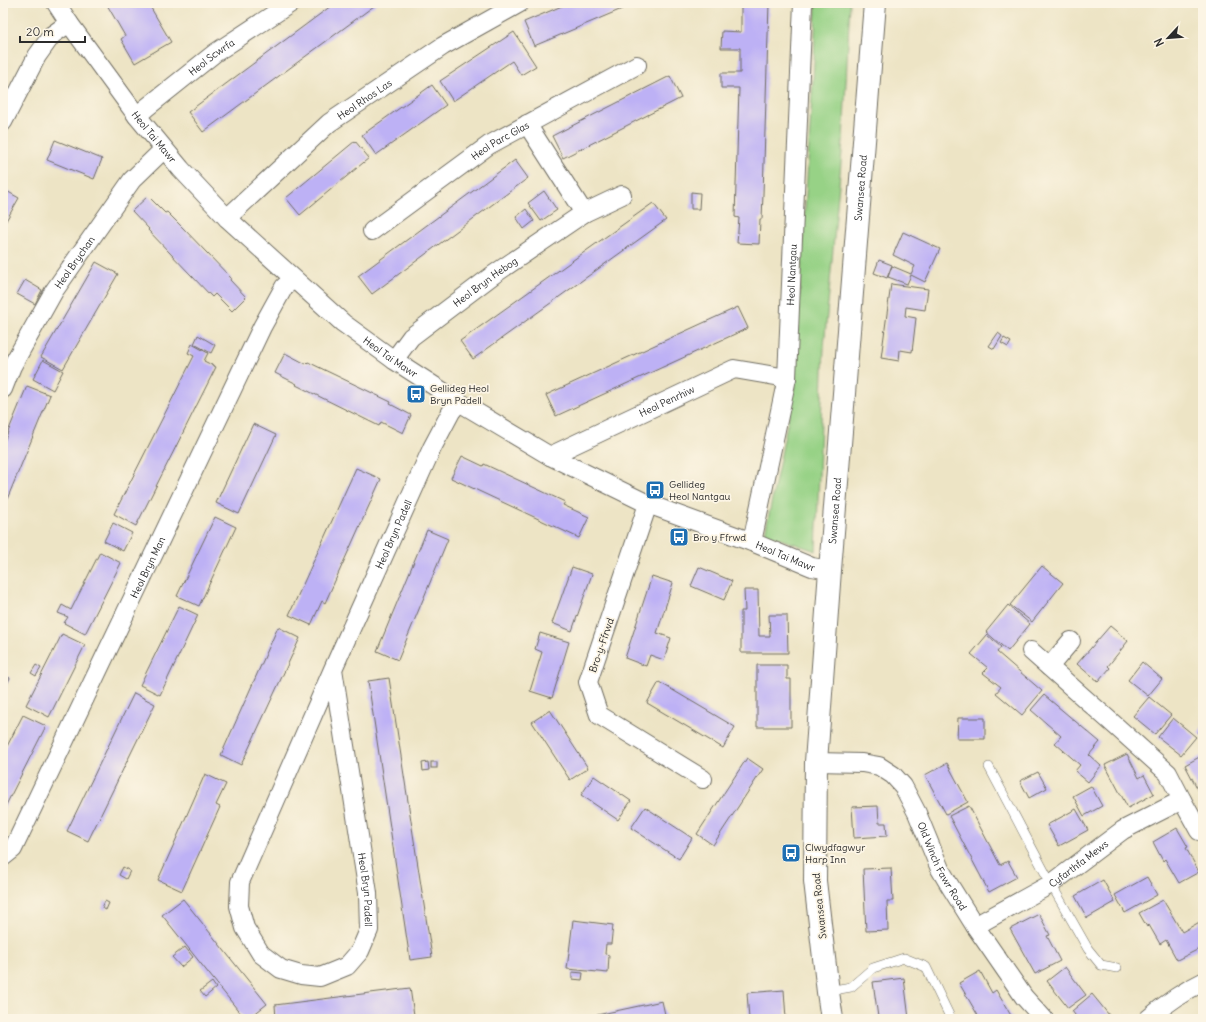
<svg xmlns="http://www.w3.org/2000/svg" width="1206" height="1022" font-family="Delius,sans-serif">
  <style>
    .grass { fill: #97d286; stroke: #617e58 }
    .building { fill: #bdb1f5 }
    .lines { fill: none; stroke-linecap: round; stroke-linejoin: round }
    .lane-casing { stroke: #6f6c61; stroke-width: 10 }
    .street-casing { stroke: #6f6c61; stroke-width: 20 }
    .secondary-casing { stroke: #6f6c61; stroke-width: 24 }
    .lane { stroke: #fff; stroke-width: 9 }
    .street { stroke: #fff; stroke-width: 18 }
    .secondary { stroke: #fff; stroke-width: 22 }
    .labels { text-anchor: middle; stroke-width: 3.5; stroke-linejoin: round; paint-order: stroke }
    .street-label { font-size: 10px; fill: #2b2b2b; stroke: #fcf5e5 }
    .poi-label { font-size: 10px; fill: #2b2b2b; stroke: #fcf5e5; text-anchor: start }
  </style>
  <rect width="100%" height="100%" fill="#fcf5e5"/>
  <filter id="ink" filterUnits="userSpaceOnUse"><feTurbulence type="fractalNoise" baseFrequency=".025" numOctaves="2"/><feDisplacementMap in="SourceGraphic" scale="8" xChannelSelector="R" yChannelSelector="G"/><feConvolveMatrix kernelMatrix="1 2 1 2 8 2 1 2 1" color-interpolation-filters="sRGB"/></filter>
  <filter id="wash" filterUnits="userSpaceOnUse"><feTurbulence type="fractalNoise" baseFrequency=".012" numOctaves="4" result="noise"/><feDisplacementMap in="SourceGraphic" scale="16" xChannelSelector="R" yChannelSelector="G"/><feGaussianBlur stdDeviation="0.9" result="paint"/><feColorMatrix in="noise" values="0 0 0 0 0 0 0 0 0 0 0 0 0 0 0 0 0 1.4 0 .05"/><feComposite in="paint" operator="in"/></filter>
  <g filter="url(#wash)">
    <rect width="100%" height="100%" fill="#ede4c5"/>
    <polygon class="grass" points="816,3 850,3 843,141 824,347 816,551 765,534 794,390 814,63"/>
    <g id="blocks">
      <g class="building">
        <polygon points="106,3 141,3 142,4 148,3 171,42 135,63 121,39 125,36"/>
        <polygon points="335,3 378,3 203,132 188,112"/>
        <polygon points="569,3 636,3 534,46 524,22"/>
        <polygon points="741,3 769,3 763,194 762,219 760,219 759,244 737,243 739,218 735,217 739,88 721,88 721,73 740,73 740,48 721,48 722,31 741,32"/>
        <polygon points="514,32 536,66 521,75 512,61 453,101 440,81"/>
        <polygon points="670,76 681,98 563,158 552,136"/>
        <polygon points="432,85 446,105 376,155 362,135"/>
        <polygon points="55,140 102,159 94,179 47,160"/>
        <polygon points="355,141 369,158 300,215 286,198"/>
        <polygon points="515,160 528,178 372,294 358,276"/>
        <polygon points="3,189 19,198 3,226"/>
        <polygon points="544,191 557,210 541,221 528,203"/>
        <polygon points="691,192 700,193 699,209 691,209"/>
        <polygon points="148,196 165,213 167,212 183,228 231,278 230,280 246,297 232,311 215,294 212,297 148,230 149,229 132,211"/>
        <polygon points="653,203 666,220 473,359 460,341"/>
        <polygon points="526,209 534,221 524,229 516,217"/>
        <polygon points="903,232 940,249 925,282 911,275 907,284 888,277 892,266 911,274 915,266 893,255"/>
        <polygon points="879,260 892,265 887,278 874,273"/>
        <polygon points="96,262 118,274 63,369 41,357"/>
        <polygon points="25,280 42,290 35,304 17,294"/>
        <polygon points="891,284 928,289 925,310 906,307 905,316 916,318 912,352 900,350 899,361 881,358"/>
        <polygon points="738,307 748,328 556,416 546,395"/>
        <polygon points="998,333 1002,336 994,349 989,346"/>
        <polygon points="198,335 215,345 211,353 194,344"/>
        <polygon points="1004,338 1011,342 1008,347 1001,343"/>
        <polygon points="192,344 208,353 204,361 216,367 136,526 114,514 194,356 188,353"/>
        <polygon points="285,353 306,364 308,362 391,402 390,404 411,415 403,433 381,422 379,426 296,385 297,384 275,373"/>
        <polygon points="43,360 63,371 53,390 33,379"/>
        <polygon points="27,386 50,395 3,509 3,444"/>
        <polygon points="253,424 276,435 239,514 216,503"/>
        <polygon points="462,456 483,466 484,464 565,502 563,505 589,517 579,538 451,478"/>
        <polygon points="356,468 381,479 325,603 322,601 311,625 289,615"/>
        <polygon points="215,517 236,527 199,606 177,596"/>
        <polygon points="113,523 132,533 123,551 104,541"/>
        <polygon points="427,530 448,539 398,660 377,651"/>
        <polygon points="100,552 121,563 85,634 64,623 68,617 58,613 62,605 71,610"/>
        <polygon points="1042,566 1063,583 1032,622 1010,605"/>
        <polygon points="572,567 592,574 572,631 552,623"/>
        <polygon points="699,567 732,581 724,600 691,586"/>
        <polygon points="652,576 673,583 657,633 671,638 664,660 650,655 646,666 625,658"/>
        <polygon points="744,590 758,590 759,636 770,636 769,615 787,615 788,653 741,653 741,611 745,611"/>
        <polygon points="1008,605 1030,624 1008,651 986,632"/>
        <polygon points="179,606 198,615 160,695 140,685"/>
        <polygon points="1110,626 1128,641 1108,666 1110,668 1098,682 1077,664"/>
        <polygon points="278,627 300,638 241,765 221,755"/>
        <polygon points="540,633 569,642 552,698 530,691 542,652 535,649"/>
        <polygon points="62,634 85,645 49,717 26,705"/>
        <polygon points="987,635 1001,647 997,652 1042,691 1022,715 996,693 1001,687 983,673 988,668 971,654"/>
        <polygon points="1142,662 1162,679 1148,696 1128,680"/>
        <polygon points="36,665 41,668 36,676 31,673"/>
        <polygon points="757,665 787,665 787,679 791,679 791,727 757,727"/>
        <polygon points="3,675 10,678 7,684 3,683"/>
        <polygon points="389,678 432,957 410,960 368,681"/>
        <polygon points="659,682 735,727 723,748 647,703"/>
        <polygon points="134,693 155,704 88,841 67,831"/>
        <polygon points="1044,695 1100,742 1089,755 1101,766 1088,782 1075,771 1080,765 1055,743 1061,736 1031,710"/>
        <polygon points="1149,697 1171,715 1155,734 1133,716"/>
        <polygon points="550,710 588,768 570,780 532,722"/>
        <polygon points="23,715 46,726 3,811 3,754"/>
        <polygon points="958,718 985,718 985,739 957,739"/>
        <polygon points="1173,718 1196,737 1181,755 1158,737"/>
        <polygon points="1203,726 1203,737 1198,733"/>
        <polygon points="1127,754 1139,778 1144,775 1154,794 1128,808 1105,765"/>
        <polygon points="1203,755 1203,799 1185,765"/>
        <polygon points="747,758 763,769 713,845 697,834"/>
        <polygon points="428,762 429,770 423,771 422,763"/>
        <rect x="431" y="762" width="6" height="6"/>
        <polygon points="947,763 968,802 946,814 925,775"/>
        <polygon points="1038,772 1047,788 1029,798 1020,781"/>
        <polygon points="205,774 226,784 216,805 220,807 182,891 158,880"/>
        <polygon points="594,776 631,801 618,820 581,795"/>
        <polygon points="1091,786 1102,806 1084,816 1073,796"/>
        <polygon points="878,806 879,823 886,823 887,836 854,838 852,807"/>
        <polygon points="969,806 1000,865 1008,861 1017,877 989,892 949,816"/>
        <polygon points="645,807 692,838 679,859 631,828"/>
        <polygon points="1076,809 1088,830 1059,846 1047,825"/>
        <polygon points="1177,828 1188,847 1186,848 1199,872 1179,883 1165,859 1163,861 1153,842"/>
        <polygon points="123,867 130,871 126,879 119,875"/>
        <polygon points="891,868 893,901 887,901 888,930 866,931 863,869"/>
        <polygon points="1147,877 1157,895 1125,913 1115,895"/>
        <polygon points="1103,880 1115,902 1087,918 1075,896"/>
        <polygon points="183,899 267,1004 248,1019 245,1019 162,915"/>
        <polygon points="1163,900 1182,932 1203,920 1203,950 1202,950 1201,948 1177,960 1166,940 1160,944 1149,925 1147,927 1139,913"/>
        <polygon points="105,901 109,903 106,910 102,908"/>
        <polygon points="1039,914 1050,935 1047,936 1060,961 1035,974 1010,929"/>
        <polygon points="573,920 613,925 611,944 606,944 605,954 609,955 608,973 567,969"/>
        <polygon points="185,947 193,957 181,967 172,957"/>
        <polygon points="1065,967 1086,995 1068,1008 1047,981"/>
        <polygon points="980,971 992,993 996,990 1013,1019 989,1018 980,1019 959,983"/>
        <polygon points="572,972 583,973 582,980 572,979"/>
        <polygon points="904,978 909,1019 868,1019 878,1017 873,982"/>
        <polygon points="212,982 216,988 205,997 200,991"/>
        <polygon points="410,988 414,1015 383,1019 276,1019 275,1005"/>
        <polygon points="784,990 786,1019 749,1019 747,993"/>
        <polygon points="1092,994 1101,1005 1112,1019 1078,1019 1072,1011"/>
        <polygon points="662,1001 666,1019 598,1019 597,1015"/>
      </g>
    </g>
  </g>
  <g filter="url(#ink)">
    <use href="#blocks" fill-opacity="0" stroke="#6f6c61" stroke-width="1"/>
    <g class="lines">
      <defs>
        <g id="lane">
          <polyline points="989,767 1051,884 1088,949 1101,965 1117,968"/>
          <polyline points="828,991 851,987 873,968 904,958 926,967 951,1019"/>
        </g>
        <g id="street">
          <path id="s1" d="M 56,3 L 69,23 L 137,116 L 181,169 L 227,218 L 343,323 L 394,360 L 459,402 L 550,456 L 648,504 L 752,542 L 812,567 L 830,570"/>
          <path id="s2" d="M 137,116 L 146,108 L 215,53 L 291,3"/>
          <polyline points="3,122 37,56 52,35 69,23"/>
          <polyline points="527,124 584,213"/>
          <path id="s3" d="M 227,218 L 329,123 L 443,46 L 520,3"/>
          <path id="s4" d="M 372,231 L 489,145 L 637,65"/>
          <path id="s5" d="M 394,360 L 411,337 L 493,275 L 584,213 L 622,195"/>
          <path id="s6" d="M 3,389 L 12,366 L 54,291 L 132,180 L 164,149"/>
          <path id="s7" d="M 550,456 L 734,369 L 787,378"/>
          <polyline points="648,504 588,682 599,715 703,779"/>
          <path id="s8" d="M 752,542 L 787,378 L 803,3"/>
          <polyline points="1049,667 1071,641"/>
          <path id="s9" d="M 333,669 L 368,893 L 369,930 L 360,951 L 347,966 L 320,977 L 301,975 L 281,969 L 261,954 L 245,928 L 239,906 L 240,882 L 333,669 L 432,448 L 451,412 L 459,402"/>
          <path id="s10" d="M 816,762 L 862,763 L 879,766 L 893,775 L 903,786 L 917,813 L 940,869 L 950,886 L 975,926 L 1024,997 L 1044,1019"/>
          <polyline points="1182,800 1199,831"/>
          <path id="s11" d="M 3,857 L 13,849 L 262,327 L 284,287 L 293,279"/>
          <path id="s12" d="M 975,926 L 1051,884 L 1123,830 L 1182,800 L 1168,773 L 1118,728 L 1031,651"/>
          <path d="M 1148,1019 C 1164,1005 1184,991 1203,982"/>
        </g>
        <g id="secondary">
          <path id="s13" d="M 832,1019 L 828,992 L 815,881 L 816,762 L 830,570 L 875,3"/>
        </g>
      </defs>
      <use href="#lane" class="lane-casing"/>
      <use href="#street" class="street-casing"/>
      <use href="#secondary" class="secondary-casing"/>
      <use href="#lane" class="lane"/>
      <use href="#street" class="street"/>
      <use href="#secondary" class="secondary"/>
    </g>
  </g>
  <defs>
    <symbol id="bus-square" viewBox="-11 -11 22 22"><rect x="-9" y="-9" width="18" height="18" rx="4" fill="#1f6fb2" stroke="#fcf5e5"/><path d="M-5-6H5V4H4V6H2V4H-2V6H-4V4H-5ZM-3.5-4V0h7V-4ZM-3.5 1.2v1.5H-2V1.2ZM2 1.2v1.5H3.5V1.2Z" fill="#fff"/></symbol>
  </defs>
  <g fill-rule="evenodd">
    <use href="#bus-square" x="405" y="383" width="22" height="22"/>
    <use href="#bus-square" x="644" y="479" width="22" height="22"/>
    <use href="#bus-square" x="668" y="526" width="22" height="22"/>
    <use href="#bus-square" x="780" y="842" width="22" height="22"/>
  </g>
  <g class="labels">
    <g class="street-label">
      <text dy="4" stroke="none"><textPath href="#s2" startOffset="95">Heol Scwrfa</textPath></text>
      <text dy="4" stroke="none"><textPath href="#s3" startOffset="182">Heol Rhos Las</textPath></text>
      <text dy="4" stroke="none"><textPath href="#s1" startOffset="166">Heol Tai Mawr</textPath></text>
      <text dy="4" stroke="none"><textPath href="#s4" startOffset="157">Heol Parc Glas</textPath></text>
      <text dy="4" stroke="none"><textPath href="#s13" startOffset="834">Swansea Road</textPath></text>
      <text dy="4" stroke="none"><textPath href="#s6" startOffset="146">Heol Brychan</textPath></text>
      <text dy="4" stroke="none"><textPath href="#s8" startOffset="271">Heol Nantgau</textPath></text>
      <text dy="4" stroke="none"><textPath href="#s5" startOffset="121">Heol Bryn Hebog</textPath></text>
      <text dy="4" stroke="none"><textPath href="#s1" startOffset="490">Heol Tai Mawr</textPath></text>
      <text dy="4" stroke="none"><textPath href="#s7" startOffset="129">Heol Penrhiw</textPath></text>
      <text dy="4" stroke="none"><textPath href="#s13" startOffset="510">Swansea Road</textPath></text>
      <text dy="4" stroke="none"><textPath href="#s9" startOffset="858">Heol Bryn Padell</textPath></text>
      <text dy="4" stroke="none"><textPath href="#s1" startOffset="934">Heol Tai Mawr</textPath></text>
      <text dy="4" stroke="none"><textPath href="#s11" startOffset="325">Heol Bryn Man</textPath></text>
      <text transform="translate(601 645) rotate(-71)" y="4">Bro-y-Ffrwd</text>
      <text dy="4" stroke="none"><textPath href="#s12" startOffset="121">Cyfarthfa Mews</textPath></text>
      <text dy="4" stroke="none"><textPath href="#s10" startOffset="184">Old Winch Fawr Road</textPath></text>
      <text dy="4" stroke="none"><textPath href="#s9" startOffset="223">Heol Bryn Padell</textPath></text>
      <text transform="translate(819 906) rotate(-96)" y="4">Swansea Road</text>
    </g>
    <g class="poi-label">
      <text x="430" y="392">Gellideg Heol<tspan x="430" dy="12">Bryn Padell</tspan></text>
      <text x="669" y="488">Gellideg<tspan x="669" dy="12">Heol Nantgau</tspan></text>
      <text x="693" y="541">Bro y Ffrwd</text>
      <text x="805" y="851">Clwydfagwyr<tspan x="805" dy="12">Harp Inn</tspan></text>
    </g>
  </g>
  <rect width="1206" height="1022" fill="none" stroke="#fcf5e5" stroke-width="16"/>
  <g transform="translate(1168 38) rotate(244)" stroke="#fcf5e5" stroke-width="3" paint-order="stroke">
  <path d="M0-3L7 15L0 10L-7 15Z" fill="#2b2b2b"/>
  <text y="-6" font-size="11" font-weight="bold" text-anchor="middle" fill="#2b2b2b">N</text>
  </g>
  <path d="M20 36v6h65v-6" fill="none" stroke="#2b2b2b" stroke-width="2"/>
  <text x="26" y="36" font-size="12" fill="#2b2b2b" stroke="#fcf5e5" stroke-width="3" paint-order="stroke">20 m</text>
</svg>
